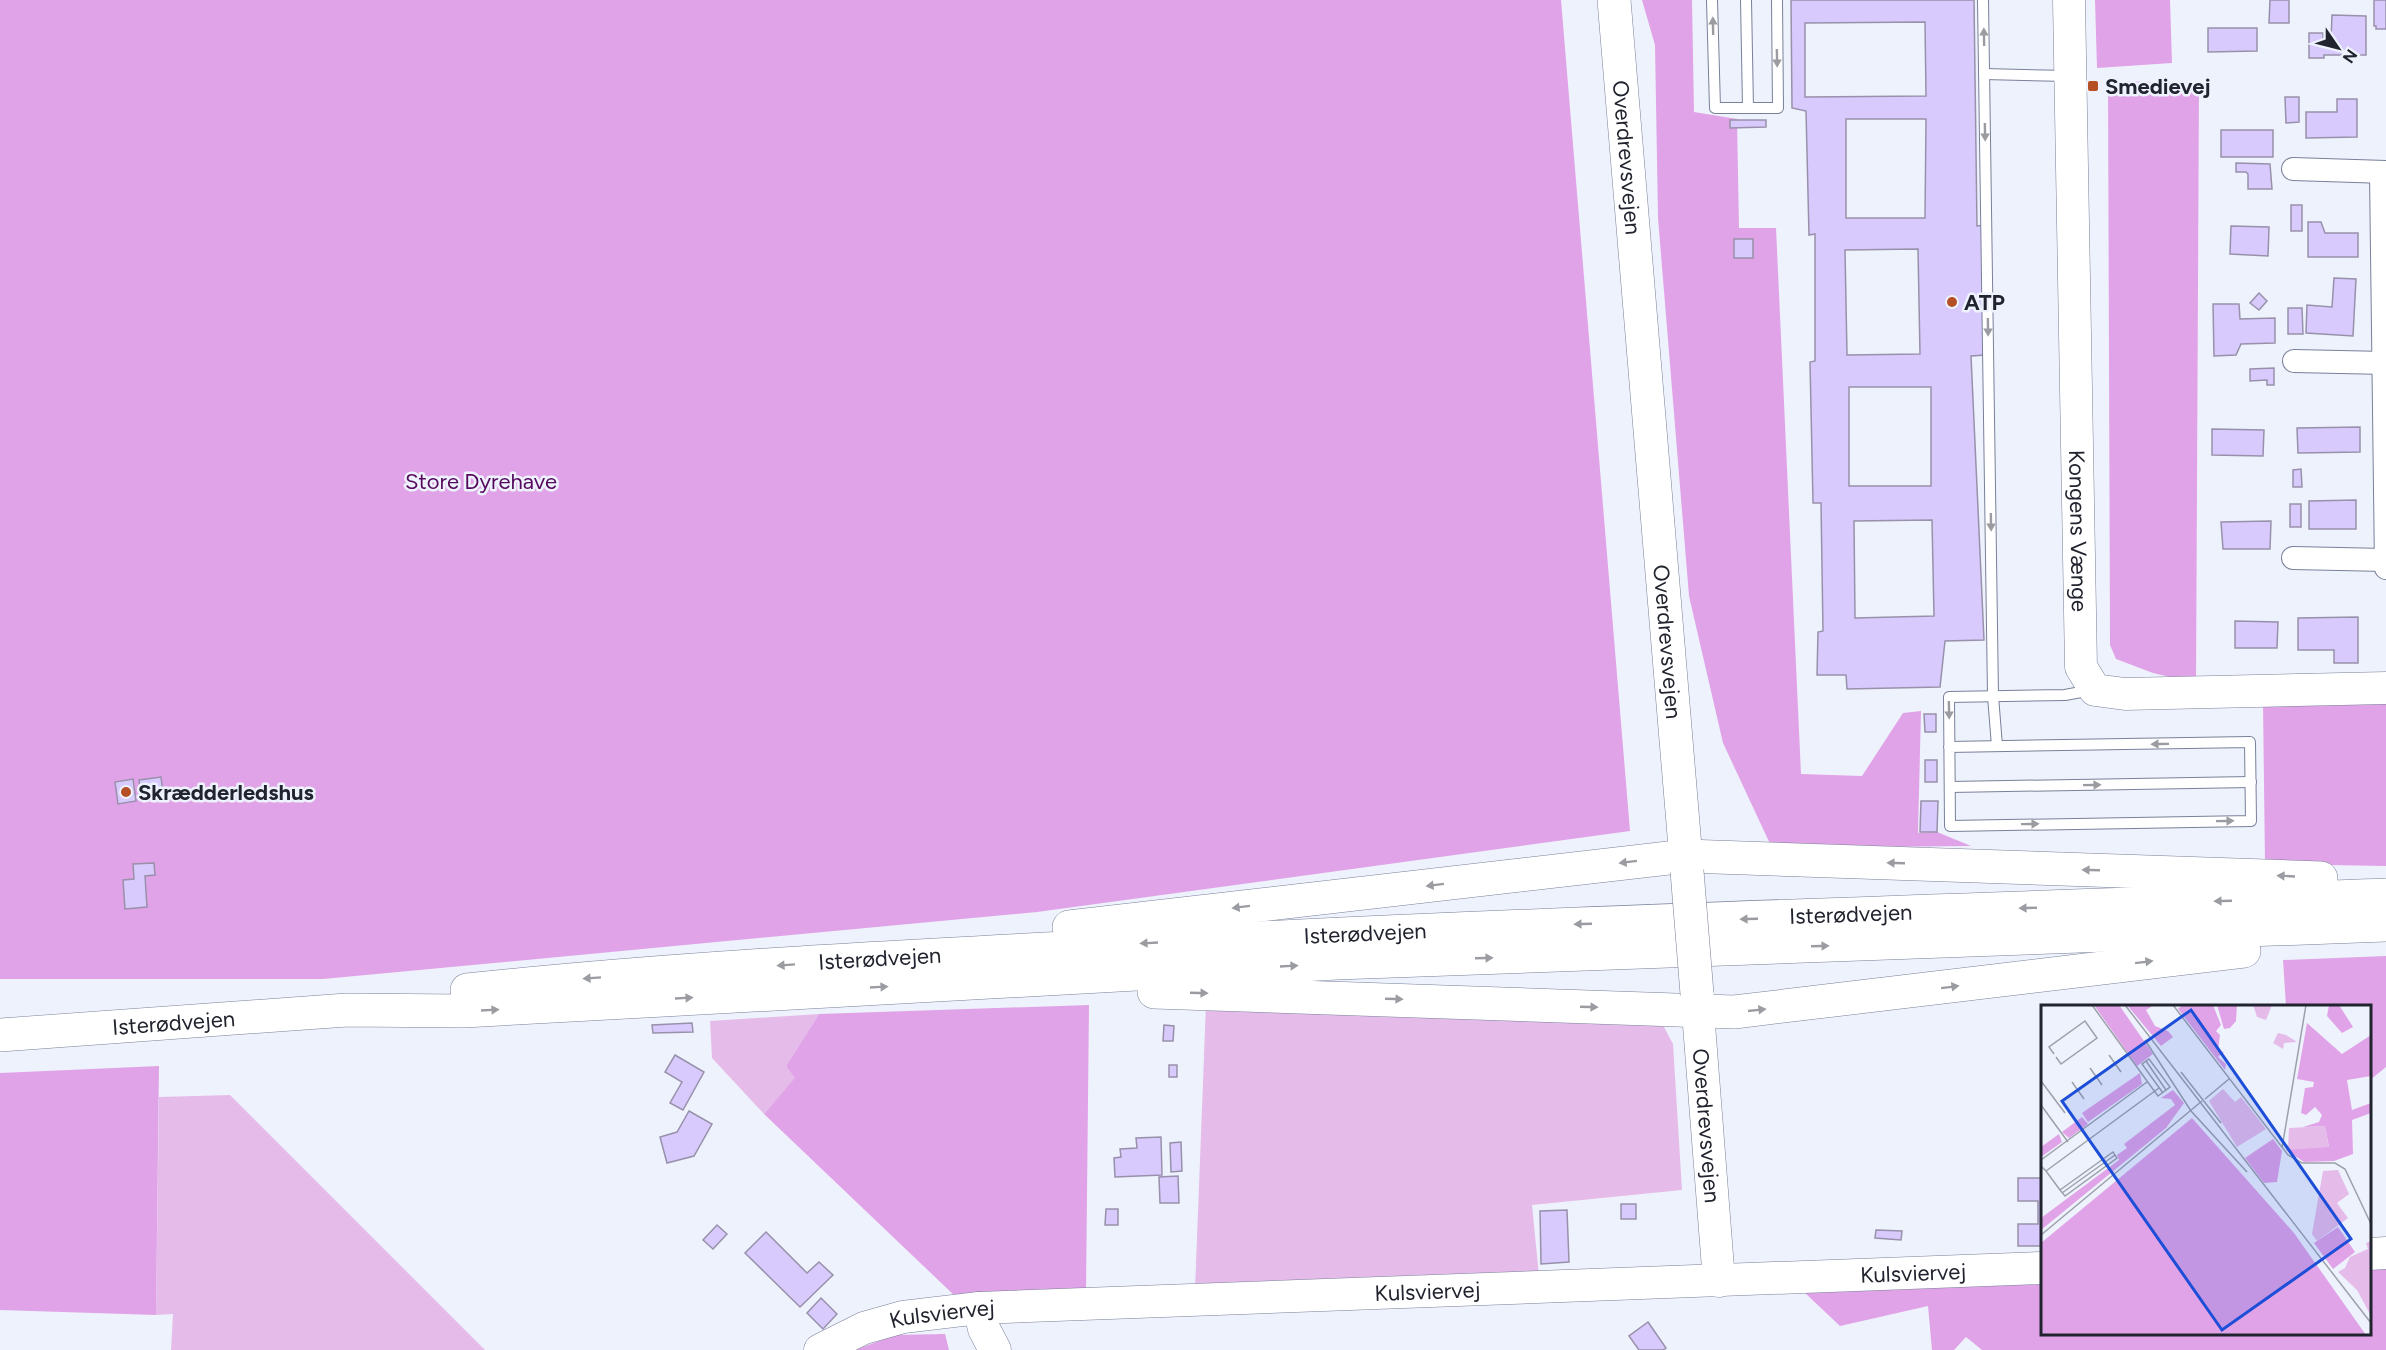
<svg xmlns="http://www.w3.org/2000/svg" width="2386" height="1350" font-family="Figtree,sans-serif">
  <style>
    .green { fill: #e5bce9 }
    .forest { fill: #e1a3e7 }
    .building { fill: #d8cafc; stroke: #9891ab; stroke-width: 1.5; fill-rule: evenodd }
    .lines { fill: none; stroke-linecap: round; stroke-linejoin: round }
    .lane-casing { stroke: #798099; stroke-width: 12 }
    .street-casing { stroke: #798099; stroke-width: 24 }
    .secondary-casing { stroke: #798099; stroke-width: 33 }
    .primary-casing { stroke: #798099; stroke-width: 34 }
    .highway-casing { stroke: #798099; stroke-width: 34 }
    .lane { stroke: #fff; stroke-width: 10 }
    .street { stroke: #fff; stroke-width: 22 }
    .secondary { stroke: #fff; stroke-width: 32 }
    .primary { stroke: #fff; stroke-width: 33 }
    .highway { stroke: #fff; stroke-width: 33 }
    .primary-bridge-casing { stroke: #798099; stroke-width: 34; stroke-linecap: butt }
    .primary-bridge { stroke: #fff; stroke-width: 33 }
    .oneway { fill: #9b9ca1 }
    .poi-dot { fill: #b54f26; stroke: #eef2fd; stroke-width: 2 }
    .labels { text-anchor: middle; stroke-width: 5; stroke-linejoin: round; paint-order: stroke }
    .poi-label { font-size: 22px; font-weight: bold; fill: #21242e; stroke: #eef2fd; text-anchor: start }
    .street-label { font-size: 22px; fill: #21242e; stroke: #eef2fd }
    .park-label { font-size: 22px; fill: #55085e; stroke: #eef2fd }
    .inset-road { fill: none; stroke: #9ca0aa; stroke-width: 1.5 }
    .view { fill: #1d4ed8; fill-opacity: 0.15; stroke: #1d4ed8; stroke-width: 3 }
    .inset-edge { fill: none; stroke: #21242e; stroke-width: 3 }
  </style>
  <rect width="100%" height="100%" fill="#eef2fd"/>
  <g class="green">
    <polygon points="1206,1004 1653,1024 1664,1027 1673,1044 1682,1190 1532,1205 1539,1276 1195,1290"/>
    <polygon points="819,1014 786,1066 796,1078 764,1114 712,1058 710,1021"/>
    <polygon points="230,1095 485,1350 171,1350 173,1314 156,1315 159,1097"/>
  </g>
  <g class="forest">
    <polygon points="0,0 1561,0 1630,831 1037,912 323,979 0,979"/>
    <polygon points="1642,0 1692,0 1694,112 1737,119 1739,228 1776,228 1801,774 1862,776 1903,713 1921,711 1918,833 1937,832 1971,846 1772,848 1723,743 1689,596 1658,218 1655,45"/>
    <polygon points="2095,0 2170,0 2172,63 2097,68"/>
    <polygon points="2108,81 2199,83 2196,683 2153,673 2116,659 2110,645"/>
    <polygon points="2386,701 2386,866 2265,864 2263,702"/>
    <polygon points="2386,956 2386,1067 2370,1080 2370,1006 2286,1006 2283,960"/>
    <polygon points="1089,1005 1086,1292 956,1297 764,1114 795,1078 786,1066 819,1014"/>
    <polygon points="159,1066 156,1315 0,1310 0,1073"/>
    <polygon points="2370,1268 2386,1268 2386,1350 1982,1350 1966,1337 1954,1350 1932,1350 1928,1306 1840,1326 1804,1292 2042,1280 2042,1334 2370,1334"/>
    <polygon points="945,1334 949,1350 855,1350 895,1335"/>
  </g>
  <g class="building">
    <path d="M 1791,0 L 1974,0 L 1977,226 L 1985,225 L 1986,355 L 1971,356 L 1984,640 L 1945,641 L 1940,687 L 1847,689 L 1846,675 L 1817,675 L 1818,632 L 1823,631 L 1821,503 L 1813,503 L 1810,362 L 1815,361 L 1815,234 L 1809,235 L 1806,111 L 1792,108 ZM 1925,22 L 1926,96 L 1805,97 L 1805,23 ZM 1846,119 L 1926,119 L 1925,218 L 1846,218 ZM 1918,249 L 1920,354 L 1847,355 L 1845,250 ZM 1849,387 L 1931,387 L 1931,486 L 1849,486 ZM 1932,520 L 1934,616 L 1855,618 L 1854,521 Z"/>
    <polygon points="2270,0 2289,0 2289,23 2269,23"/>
    <polygon points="2374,0 2386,0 2386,29 2376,29 2376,26 2374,26"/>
    <polygon points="2332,15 2366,16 2366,55 2324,55 2324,58 2309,58 2309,33 2323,33 2323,39 2331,39"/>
    <polygon points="2208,28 2257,28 2257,51 2208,52"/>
    <polygon points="2285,97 2299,97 2299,122 2286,123"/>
    <polygon points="2337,99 2357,99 2357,137 2306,138 2306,112 2337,112"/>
    <polygon points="1730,120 1766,120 1766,127 1730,128"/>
    <rect x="2221" y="130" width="52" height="27"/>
    <polygon points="2236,163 2270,164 2272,189 2248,189 2248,174 2246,172 2236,172"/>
    <rect x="2291" y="205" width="11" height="26"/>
    <polygon points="2308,222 2321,222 2325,233 2358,233 2358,257 2308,257"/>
    <polygon points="2231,226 2269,227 2268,256 2230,254"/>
    <rect x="1734" y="239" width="19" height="19"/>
    <polygon points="2334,278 2356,279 2353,336 2306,333 2307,305 2332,307"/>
    <polygon points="2259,293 2267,301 2259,310 2250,303"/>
    <polygon points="2213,304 2239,304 2240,319 2275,318 2275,343 2241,344 2236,355 2214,356"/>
    <polygon points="2288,308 2302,308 2303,334 2288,334"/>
    <polygon points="2274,368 2274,385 2267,385 2267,380 2250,381 2250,369"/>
    <polygon points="2360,427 2360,452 2298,453 2297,428"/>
    <polygon points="2212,429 2264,430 2263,456 2212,455"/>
    <polygon points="2301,469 2302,487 2293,487 2293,470"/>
    <polygon points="2356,500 2356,529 2309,529 2309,501"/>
    <rect x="2290" y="504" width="11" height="23"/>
    <polygon points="2271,521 2270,549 2223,549 2221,522"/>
    <polygon points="2358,617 2358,663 2334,663 2334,650 2298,650 2298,618"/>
    <polygon points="2235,621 2278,622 2277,648 2235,648"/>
    <polygon points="1924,714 1936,714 1936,732 1925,732"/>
    <rect x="1925" y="760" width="12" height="22"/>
    <polygon points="161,777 163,793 141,796 139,780"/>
    <polygon points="133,779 136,801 118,804 115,782"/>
    <polygon points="1921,801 1938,801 1937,832 1920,832"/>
    <polygon points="154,863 155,875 145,876 147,907 125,909 123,880 134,879 133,864"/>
    <polygon points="692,1023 693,1032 653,1033 652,1025"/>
    <polygon points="1164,1025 1174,1026 1173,1041 1163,1041"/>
    <polygon points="675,1055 704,1072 683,1110 670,1103 682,1082 665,1072"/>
    <rect x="1169" y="1065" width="8" height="12"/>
    <polygon points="689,1111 712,1124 694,1156 667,1163 660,1137 677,1132"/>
    <polygon points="1161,1137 1162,1175 1115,1177 1114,1158 1121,1157 1120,1149 1137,1148 1136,1138"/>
    <polygon points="1181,1142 1182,1171 1171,1172 1170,1143"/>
    <polygon points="1178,1176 1179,1203 1160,1203 1159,1177"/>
    <polygon points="2018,1178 2042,1178 2042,1246 2018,1246 2018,1224 2038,1224 2038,1201 2018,1201"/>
    <rect x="1621" y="1204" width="15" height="15"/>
    <polygon points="1106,1209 1118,1209 1118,1225 1105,1225"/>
    <polygon points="1567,1210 1569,1262 1541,1264 1540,1211"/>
    <polygon points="717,1225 727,1234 713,1249 703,1240"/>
    <polygon points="1876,1230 1902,1231 1901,1240 1875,1238"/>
    <polygon points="766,1232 807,1273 819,1262 833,1275 800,1307 745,1253"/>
    <polygon points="821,1298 837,1314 823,1329 807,1313"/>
    <polygon points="1648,1322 1666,1348 1663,1350 1639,1350 1629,1336"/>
  </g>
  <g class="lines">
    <defs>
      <g id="lane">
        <polyline points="1712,0 1715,108 1778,108 1777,0"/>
        <polyline points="1746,0 1748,108"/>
        <polyline points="1983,0 1993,696 1997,746"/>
        <polyline points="1984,74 2068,76"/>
        <polyline points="1949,747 2250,742 2251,821 1950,826 1949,697 2065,695 2092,690"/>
        <polyline points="1950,787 2251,782"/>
      </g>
      <g id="street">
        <polyline points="2293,169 2386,172"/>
        <polyline points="2381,172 2386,568"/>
        <polyline points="2294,361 2386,363"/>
        <polyline points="2293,558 2386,560"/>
      </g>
      <g id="secondary">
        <path id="s1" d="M 2069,0 L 2081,667 L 2095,690 L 2125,694 L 2386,688"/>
        <path id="s2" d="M 1698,1012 L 1719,1281"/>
        <polyline points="2370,1254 2386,1253"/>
        <polyline points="979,1308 984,1329 995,1350"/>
        <path id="s3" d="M 820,1350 L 864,1328 L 903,1317 L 979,1308 L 2042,1268"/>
      </g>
      <g id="primary">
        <path id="s4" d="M 1614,0 L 1687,871"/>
      </g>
      <g id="highway">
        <polyline points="1069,927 1686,856 2321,878"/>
        <path id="s5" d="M 467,990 C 672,968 878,958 1084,947 C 1517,923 1952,911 2386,895"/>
        <polyline points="1154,992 1734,1012 2244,951"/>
        <path id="s6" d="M 0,1035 L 347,1010 L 464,1011 L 1337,963 L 2386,925"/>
      </g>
    </defs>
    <use href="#lane" class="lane-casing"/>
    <use href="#street" class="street-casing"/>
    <use href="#secondary" class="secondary-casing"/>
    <use href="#primary" class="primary-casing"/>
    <use href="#highway" class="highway-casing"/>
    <use href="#lane" class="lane"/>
    <use href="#street" class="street"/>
    <use href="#secondary" class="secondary"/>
    <use href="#primary" class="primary"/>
    <use href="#highway" class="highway"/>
    <defs>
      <polyline id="primary-bridge" points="1687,871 1697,994"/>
    </defs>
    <use href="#primary-bridge" class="primary-bridge-casing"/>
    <use href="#primary-bridge" class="primary-bridge"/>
  </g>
  <defs><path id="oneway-solid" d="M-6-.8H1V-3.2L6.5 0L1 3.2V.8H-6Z" transform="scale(1.5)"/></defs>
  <g class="oneway">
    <use href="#oneway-solid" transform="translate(1713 26) rotate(-91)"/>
    <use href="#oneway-solid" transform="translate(1984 37) rotate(-91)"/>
    <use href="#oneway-solid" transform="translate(1777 58) rotate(89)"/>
    <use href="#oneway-solid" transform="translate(1985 132) rotate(89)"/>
    <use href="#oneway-solid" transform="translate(1988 327) rotate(89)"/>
    <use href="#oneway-solid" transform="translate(1991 522) rotate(89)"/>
    <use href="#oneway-solid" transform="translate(1949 710) rotate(89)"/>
    <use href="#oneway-solid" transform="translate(2160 744) rotate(179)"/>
    <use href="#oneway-solid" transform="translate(2092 785) rotate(-1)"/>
    <use href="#oneway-solid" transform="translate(2225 821) rotate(-1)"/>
    <use href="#oneway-solid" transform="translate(2030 824) rotate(-1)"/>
    <use href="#oneway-solid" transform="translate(1628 862) rotate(173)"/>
    <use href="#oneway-solid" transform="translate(1896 863) rotate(-178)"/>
    <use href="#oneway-solid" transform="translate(2091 870) rotate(-178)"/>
    <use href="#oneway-solid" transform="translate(2286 876) rotate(-177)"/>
    <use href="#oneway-solid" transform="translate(1435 885) rotate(173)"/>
    <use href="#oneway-solid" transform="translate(2223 901) rotate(178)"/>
    <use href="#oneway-solid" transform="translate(1241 907) rotate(173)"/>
    <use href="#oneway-solid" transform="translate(2028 908) rotate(178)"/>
    <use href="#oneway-solid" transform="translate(1749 919) rotate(178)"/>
    <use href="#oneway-solid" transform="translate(1583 924) rotate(178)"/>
    <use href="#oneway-solid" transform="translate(1149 943) rotate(177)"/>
    <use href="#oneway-solid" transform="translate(1820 946) rotate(-2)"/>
    <use href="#oneway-solid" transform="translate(1484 958) rotate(-2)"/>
    <use href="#oneway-solid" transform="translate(2144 962) rotate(-7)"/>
    <use href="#oneway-solid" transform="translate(786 965) rotate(176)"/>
    <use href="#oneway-solid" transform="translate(1289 966) rotate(-3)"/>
    <use href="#oneway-solid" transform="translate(592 978) rotate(176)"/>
    <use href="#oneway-solid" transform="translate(879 987) rotate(-3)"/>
    <use href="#oneway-solid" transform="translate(1950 987) rotate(-7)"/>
    <use href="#oneway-solid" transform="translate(1199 993) rotate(2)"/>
    <use href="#oneway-solid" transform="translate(684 998) rotate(-3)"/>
    <use href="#oneway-solid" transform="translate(1394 999) rotate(2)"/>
    <use href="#oneway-solid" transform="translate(1589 1007) rotate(2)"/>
    <use href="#oneway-solid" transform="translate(490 1010) rotate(-3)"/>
    <use href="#oneway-solid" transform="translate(1757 1010) rotate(-6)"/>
  </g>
  <g class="poi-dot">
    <rect x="2087" y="80" width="12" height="12" rx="3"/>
    <circle cx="1952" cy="302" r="6"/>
    <circle cx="126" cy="792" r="6"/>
  </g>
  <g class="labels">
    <g class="poi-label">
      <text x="2105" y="94">Smedievej</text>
      <text x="1964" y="310">ATP</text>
      <text x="138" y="800">Skrædderledshus</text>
    </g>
    <g class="street-label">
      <text dy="8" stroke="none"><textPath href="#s4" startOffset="158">Overdrevsvejen</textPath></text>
      <text dy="8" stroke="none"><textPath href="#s1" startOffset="531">Kongens Vænge</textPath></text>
      <text dy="8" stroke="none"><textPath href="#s4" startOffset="644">Overdrevsvejen</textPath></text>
      <text dy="8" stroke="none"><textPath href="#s5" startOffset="1386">Isterødvejen</textPath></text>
      <text dy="8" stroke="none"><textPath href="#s5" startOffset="900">Isterødvejen</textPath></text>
      <text dy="8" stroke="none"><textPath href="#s5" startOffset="414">Isterødvejen</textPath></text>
      <text dy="8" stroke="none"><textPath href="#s6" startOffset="174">Isterødvejen</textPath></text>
      <text dy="8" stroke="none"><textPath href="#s2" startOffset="114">Overdrevsvejen</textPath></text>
      <text dy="8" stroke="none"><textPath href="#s3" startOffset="1101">Kulsviervej</textPath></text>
      <text dy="8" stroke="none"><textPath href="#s3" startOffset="615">Kulsviervej</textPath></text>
      <text dy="8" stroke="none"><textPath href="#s3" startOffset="129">Kulsviervej</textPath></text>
    </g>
    <g class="park-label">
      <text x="481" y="489">Store Dyrehave</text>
    </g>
  </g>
  <g transform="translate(2041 1005)">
    <rect width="330" height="330" fill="#eef2fd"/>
    <path d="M 212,0 L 231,0 L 225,15 L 216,12 ZM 237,28 L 245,30 L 256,37 L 243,38 L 242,44 L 232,38 ZM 182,84 L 194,97 L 200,92 L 225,124 L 196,142 L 168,96 ZM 284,121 L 288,143 L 251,147 L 247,143 L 248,123 ZM 297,165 L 308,189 L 296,198 L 307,213 L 276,236 L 271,229 L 282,166 ZM 330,236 L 330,311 L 316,285 L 297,267 L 304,263 L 309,252 L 327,244 L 325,238 Z" fill="#e5bce9"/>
    <path d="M 53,0 L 78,0 L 112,49 L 96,61 ZM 86,0 L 113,0 L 105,5 L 114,21 L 127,26 L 132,32 L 120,41 ZM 141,0 L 172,0 L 180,20 L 175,26 L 179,30 L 177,46 L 183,47 L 177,52 L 185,59 L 184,65 L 137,4 ZM 176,0 L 196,0 L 195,16 L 189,23 L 183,24 ZM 288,0 L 298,0 L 312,22 L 301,28 L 286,11 ZM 266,18 L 301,49 L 330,30 L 330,71 L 306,75 L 311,105 L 330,98 L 330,108 L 311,115 L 312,149 L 293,156 L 263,157 L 245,145 L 288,142 L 284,121 L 262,122 L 278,117 L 281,110 L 274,102 L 265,110 L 260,108 L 264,83 L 272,82 L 273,77 L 256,74 ZM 99,68 L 101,79 L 47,117 L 41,108 ZM 132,85 L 143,98 L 125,123 L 0,225 L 0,213 L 78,155 L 76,150 L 86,143 L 83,139 L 134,100 L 130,94 L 120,93 ZM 41,112 L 47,119 L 28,133 L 21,127 ZM 151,113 L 253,228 L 325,330 L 0,330 L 0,238 ZM 18,129 L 21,137 L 0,152 L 0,142 ZM 232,134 L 241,146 L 236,177 L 223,178 L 204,153 ZM 297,222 L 314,247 L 292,264 L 273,238 Z" fill="#e1a3e7"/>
    <path class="inset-road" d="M 51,0 L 114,87M 84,0 L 330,318M 132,0 L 247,150 L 261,158 L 294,158 L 304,164 L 330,219M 104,35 L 150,106 L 206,167M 13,49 L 8,42 L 44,16 L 56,33 L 20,59 L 15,52M 68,50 L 80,67M 105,56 L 125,85M 49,63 L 61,80M 140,67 L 180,118M 0,76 L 24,108M 31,77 L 43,94M 38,85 L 86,49M 114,87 L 117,91 L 129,82 L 108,54 L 101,59 L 122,88M 164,94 L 188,74M 0,100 L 27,137M 241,143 L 265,0M 0,155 L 106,77M 0,161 L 5,166 L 19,185 L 24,191 L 76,153 L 72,147 L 19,185M 5,166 L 118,83M 21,188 L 74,150M 0,230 L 161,96"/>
    <path class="view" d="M 150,5 L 310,234 L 181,325 L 21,96 Z"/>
    <rect width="330" height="330" class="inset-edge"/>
  </g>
  <g transform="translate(2338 48) rotate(125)" stroke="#eef2fd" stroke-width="4.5" paint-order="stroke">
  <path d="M0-4.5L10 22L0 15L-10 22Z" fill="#21242e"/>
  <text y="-9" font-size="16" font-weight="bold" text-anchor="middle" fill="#21242e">N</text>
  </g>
</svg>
